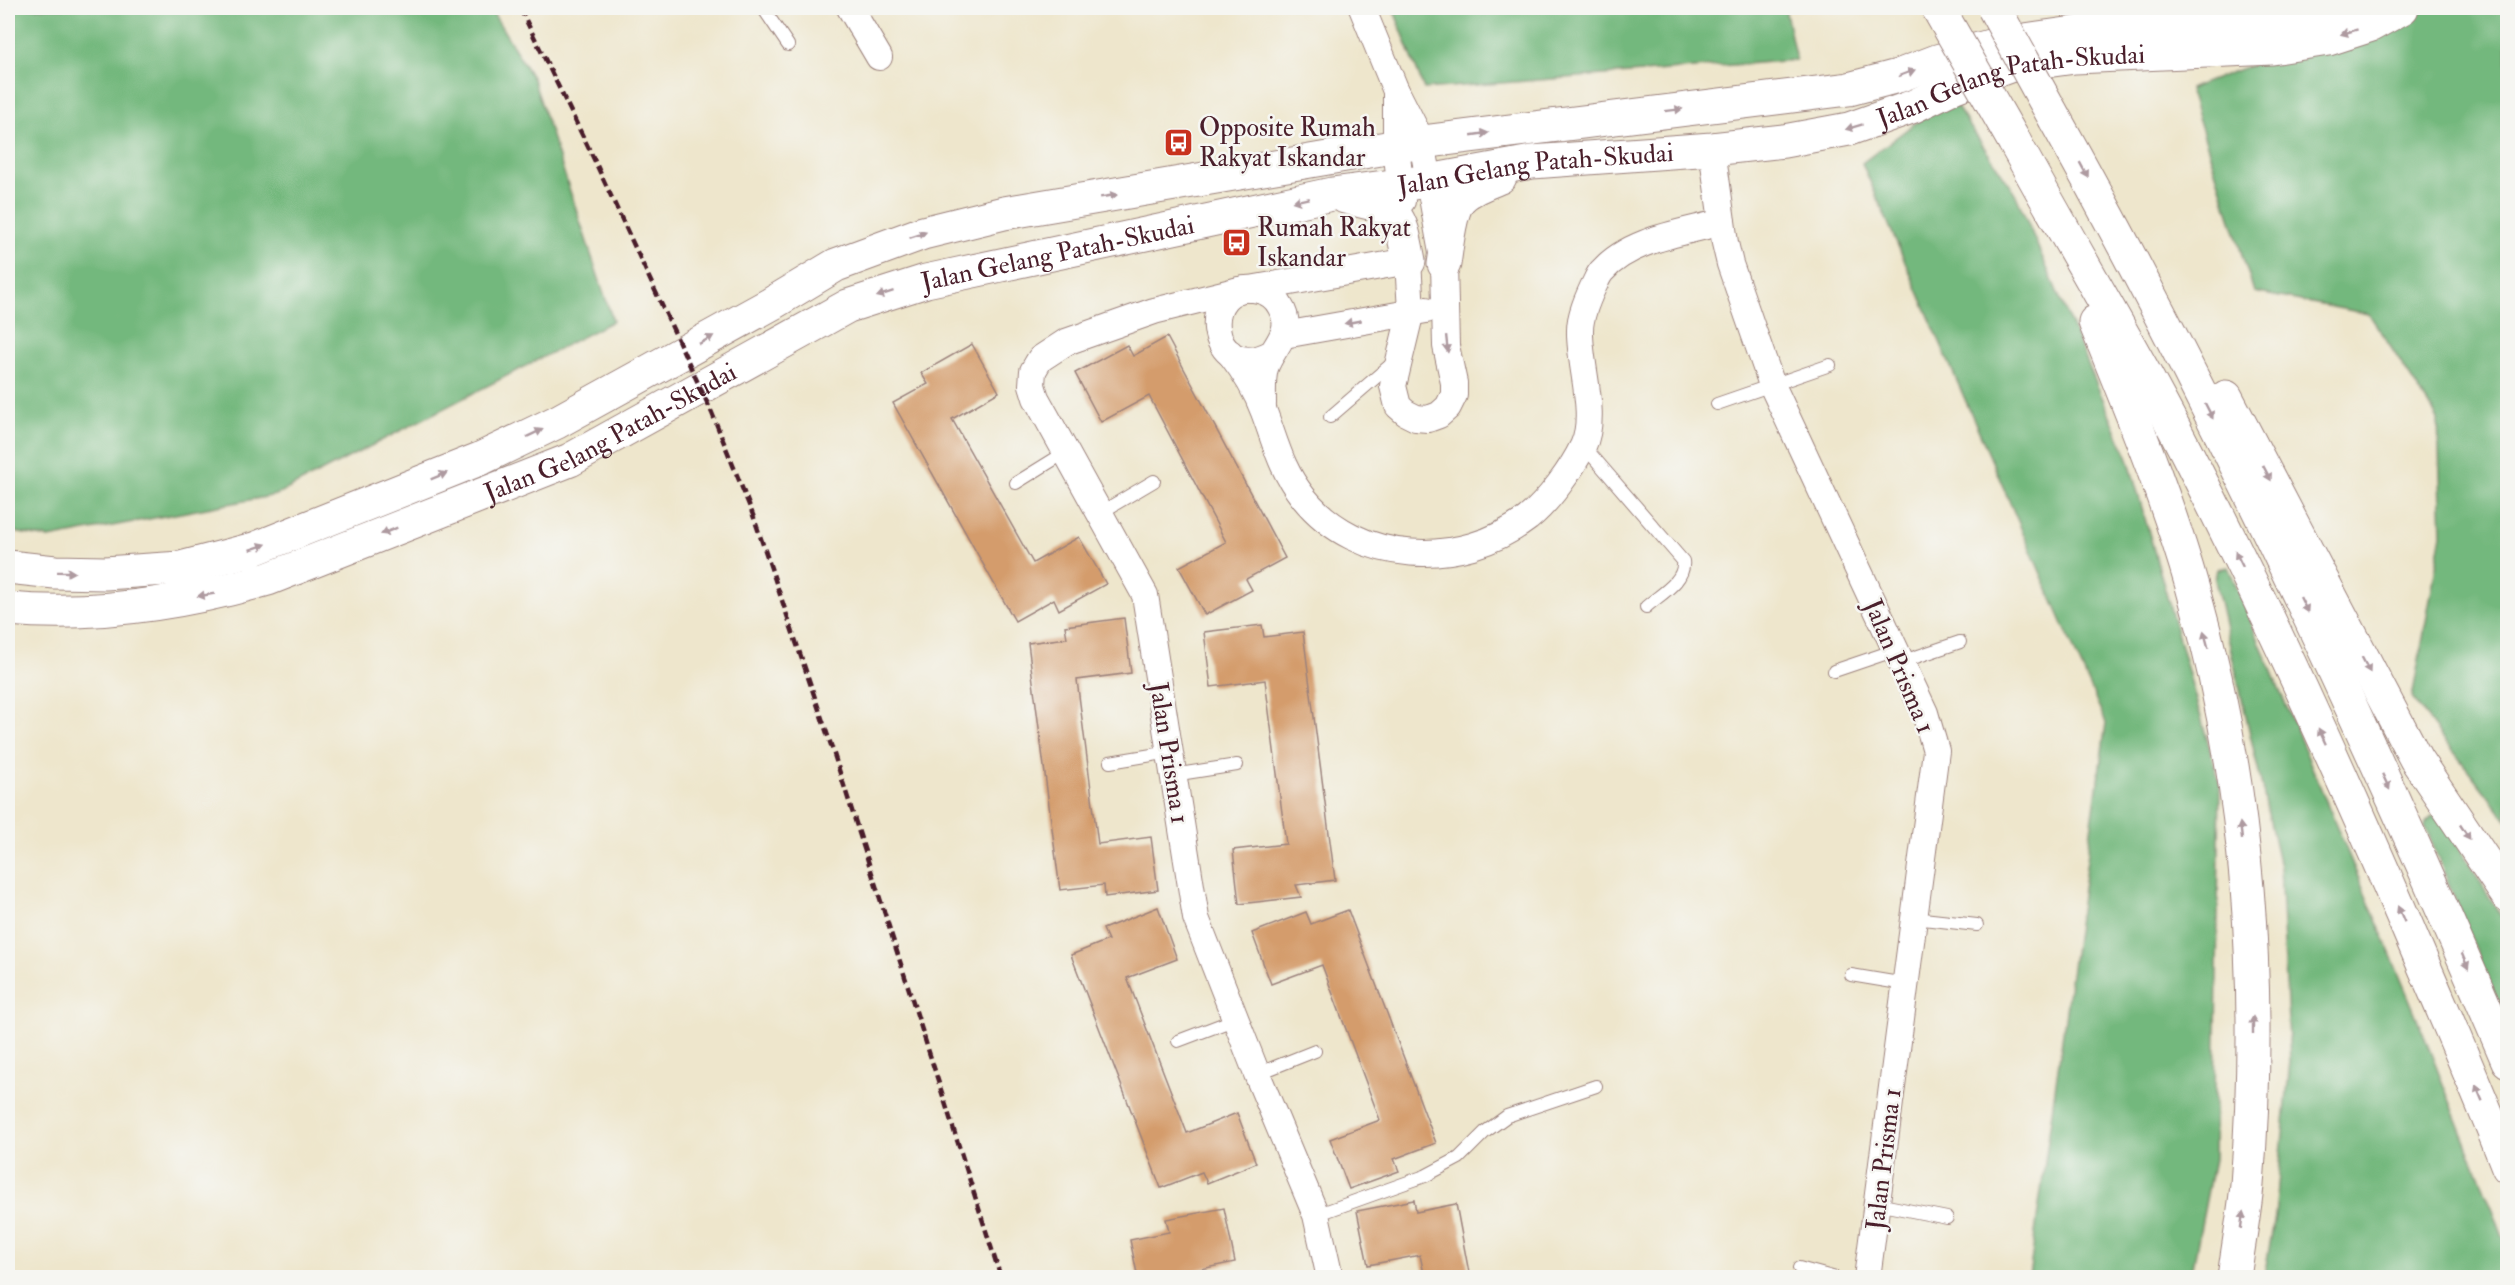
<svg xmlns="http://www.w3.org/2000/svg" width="2515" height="1285" font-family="'IM FELL Double Pica',serif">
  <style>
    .forest { fill: #73b87d; stroke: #5e6c54; stroke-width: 1.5 }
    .building { fill: #d49c6c }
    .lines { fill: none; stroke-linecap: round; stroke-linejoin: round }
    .service-casing { stroke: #9c827c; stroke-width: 14 }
    .minor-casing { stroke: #9c827c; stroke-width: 28 }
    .primary-casing { stroke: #9c827c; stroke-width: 35 }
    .motorway-casing { stroke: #9c827c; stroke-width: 35 }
    .service { stroke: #fff; stroke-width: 12 }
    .minor { stroke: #fff; stroke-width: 26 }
    .primary { stroke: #fff; stroke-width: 33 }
    .motorway { stroke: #fff; stroke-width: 33 }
    .rail { stroke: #4a1f2b; stroke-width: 4.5; stroke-dasharray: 9 4.5; stroke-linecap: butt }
    .motorway-bridge-casing { stroke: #9c827c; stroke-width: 35; stroke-linecap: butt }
    .motorway-bridge { stroke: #fff; stroke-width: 33 }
    .oneway { fill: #ae9aa0 }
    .labels { text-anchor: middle; stroke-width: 5; stroke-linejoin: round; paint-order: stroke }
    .street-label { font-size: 26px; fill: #4a1f2b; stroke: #f6f6f2 }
    .poi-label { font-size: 26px; fill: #4a1f2b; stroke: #f6f6f2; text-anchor: start }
  </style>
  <rect width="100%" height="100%" fill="#f6f6f2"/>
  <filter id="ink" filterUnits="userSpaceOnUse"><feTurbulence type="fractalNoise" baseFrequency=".0167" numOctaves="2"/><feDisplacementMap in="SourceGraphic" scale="12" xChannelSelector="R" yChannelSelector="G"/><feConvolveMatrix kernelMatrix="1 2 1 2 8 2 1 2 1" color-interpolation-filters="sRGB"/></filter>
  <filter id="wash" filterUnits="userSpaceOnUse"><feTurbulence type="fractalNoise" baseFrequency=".008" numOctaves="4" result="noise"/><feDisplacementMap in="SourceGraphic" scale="24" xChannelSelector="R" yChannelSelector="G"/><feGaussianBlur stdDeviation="1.35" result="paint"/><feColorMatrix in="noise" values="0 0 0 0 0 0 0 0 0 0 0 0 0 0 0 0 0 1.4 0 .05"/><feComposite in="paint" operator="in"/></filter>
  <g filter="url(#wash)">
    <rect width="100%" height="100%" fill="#eee6cc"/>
    <g class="forest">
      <polygon points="8,8 490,8 533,79 613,321 276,495 49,538 8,531"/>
      <polygon points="1393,8 1785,8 1796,60 1424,89"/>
      <polygon points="2399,8 2507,8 2507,820 2412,698 2442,534 2438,419 2369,314 2254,292 2189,89"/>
      <polygon points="1950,97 2015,193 2128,458 2220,785 2214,1159 2191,1277 2029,1277 2106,723 1862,163"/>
      <polygon points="2228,567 2413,1008 2507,1246 2507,1277 2264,1277 2275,1216 2290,1061 2280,866 2215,580 2217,569"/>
      <polygon points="2432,816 2436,816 2443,820 2507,926 2507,1026 2425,826 2426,822"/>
    </g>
    <g id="blocks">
      <g class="building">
        <polygon points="1167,337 1285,558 1246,579 1252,590 1205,615 1179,567 1226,542 1149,396 1101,422 1075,373 1127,345 1133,356"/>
        <polygon points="972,344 999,392 952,419 1033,563 1079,537 1106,584 1059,610 1054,599 1015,621 893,403 928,384 921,373"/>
        <polygon points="1124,618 1131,673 1077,680 1098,844 1151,837 1158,890 1105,897 1104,885 1060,890 1028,643 1067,638 1065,626"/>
        <polygon points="1262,625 1264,637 1303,632 1335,880 1296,885 1301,897 1239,904 1233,850 1286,844 1265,680 1211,687 1204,632"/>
        <polygon points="1158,907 1177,959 1127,978 1187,1133 1237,1113 1256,1163 1207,1183 1202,1172 1161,1188 1071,955 1108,940 1103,929"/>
        <polygon points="1348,910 1436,1143 1394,1159 1399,1171 1349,1189 1330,1139 1380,1120 1322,965 1271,984 1252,933 1306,912 1311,924"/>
        <polygon points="1414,1200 1416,1212 1456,1204 1470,1278 1425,1278 1420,1255 1368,1265 1357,1211"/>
        <polygon points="1224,1208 1235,1262 1182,1273 1183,1278 1138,1278 1130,1240 1169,1232 1166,1219"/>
      </g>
    </g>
  </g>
  <g filter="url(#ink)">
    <use href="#blocks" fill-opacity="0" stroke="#9c827c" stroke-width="1.5"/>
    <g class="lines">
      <defs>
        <g id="service">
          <polyline points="763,8 788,45"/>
          <polyline points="1717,404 1830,365"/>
          <polyline points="1330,417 1395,361"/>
          <path d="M 1583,445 L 1683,561 C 1686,581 1659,595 1646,607"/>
          <polyline points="1016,483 1066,452"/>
          <polyline points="1100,513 1154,481"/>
          <polyline points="1901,662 1960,642"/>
          <polyline points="1834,671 1896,650"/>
          <polyline points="1110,762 1170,752"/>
          <polyline points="1173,775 1237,765"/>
          <polyline points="1914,918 1977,925"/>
          <polyline points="1851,975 1905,984"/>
          <polyline points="1178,1041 1236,1019"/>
          <polyline points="1257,1074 1315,1051"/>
          <polyline points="1877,1204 1947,1218"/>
          <polyline points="1316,1215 1425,1176 1459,1158 1485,1132 1507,1116 1596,1086"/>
          <polyline points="1799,1268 1836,1278"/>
        </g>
        <g id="minor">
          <polyline points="850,8 879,57"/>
          <polyline points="1362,8 1396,91 1422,142 1444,264 1446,346 1454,383 1454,395 1448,407 1439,415 1428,419 1416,418 1406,413 1398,406 1393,386 1411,311 1407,244"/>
          <polyline points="2094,25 2136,8"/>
          <polyline points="1396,91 1396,147 1402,201"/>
          <polyline points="1712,149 1725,243 1730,264 1772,385 1925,713 1936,751 1867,1278"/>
          <polyline points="1250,289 1409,261"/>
          <polyline points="1239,290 1154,311 1066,342 1040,359 1033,371 1032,385 1036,398 1145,595 1196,918 1257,1074 1316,1215 1330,1278"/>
          <polyline points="1284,335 1426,310"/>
          <path d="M 1230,353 C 1244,371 1256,390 1264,412 C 1276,444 1281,469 1303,497 C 1358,566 1461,569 1528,518 C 1548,502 1572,469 1583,446 C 1598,414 1579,366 1580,330 C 1580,316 1587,300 1593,287 C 1596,282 1598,275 1602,271 C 1630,239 1683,233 1722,222"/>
          <path d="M 1263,404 C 1263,392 1262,379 1265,368 C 1273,345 1296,331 1280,306 C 1276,298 1268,292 1259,290 C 1196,276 1206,388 1272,353"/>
        </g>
        <g id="primary">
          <path d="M 1345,197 C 1397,210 1399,206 1409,261"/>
          <path d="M 1444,264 C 1447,247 1449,214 1459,200 C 1469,188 1487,183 1500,177"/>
          <polyline points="8,567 55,572 105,573 181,568 254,549 482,458 557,422 771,304 836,265 923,233 1004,213 1422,142 1849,89 1898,76 1937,61 1997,44 2074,33 2229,18 2298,17 2337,8"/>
          <path id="s1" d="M 8,609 C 95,617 184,603 268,579 L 570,460 L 848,306 L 926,281 L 1332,194 L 1429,181 L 1532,162 L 1712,149 L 1784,141 L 1849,129 L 1914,106 L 1955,86 L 2009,66 L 2075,57 L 2272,48 L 2328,39 L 2371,25 L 2402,8"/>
        </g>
        <g id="motorway">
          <path d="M 2055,119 C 2225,424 2371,741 2508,1061"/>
          <path d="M 2014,141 C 2075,253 2142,362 2199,477 C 2273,623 2341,773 2406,924 C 2440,1004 2476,1085 2508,1167"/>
          <path d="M 2095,322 C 2130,409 2166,495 2192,586 C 2248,781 2263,983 2247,1185 C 2244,1216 2238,1247 2234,1278"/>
          <polyline points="2226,397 2416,759 2508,896"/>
        </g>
      </defs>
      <use href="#service" class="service-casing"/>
      <use href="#minor" class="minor-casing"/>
      <use href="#primary" class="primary-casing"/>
      <use href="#motorway" class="motorway-casing"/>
      <use href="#service" class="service"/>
      <use href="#minor" class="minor"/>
      <use href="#primary" class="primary"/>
      <use href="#motorway" class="motorway"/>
      <polyline class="rail" points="520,8 592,155 712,413 753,515 832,748 1001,1278"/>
      <defs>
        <g id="motorway-bridge">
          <polyline points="1938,8 2014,141"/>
          <polyline points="1994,8 2055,119"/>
        </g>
      </defs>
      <use href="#motorway-bridge" class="motorway-bridge-casing"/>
      <use href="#motorway-bridge" class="motorway-bridge"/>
    </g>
    <defs><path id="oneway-solid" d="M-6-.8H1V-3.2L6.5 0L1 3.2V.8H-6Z" transform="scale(1.5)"/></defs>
    <g class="oneway">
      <use href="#oneway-solid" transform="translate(2349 32) rotate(163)"/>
      <use href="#oneway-solid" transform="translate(1907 73) rotate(-21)"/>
      <use href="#oneway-solid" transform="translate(1674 110) rotate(-7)"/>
      <use href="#oneway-solid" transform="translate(1854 127) rotate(163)"/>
      <use href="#oneway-solid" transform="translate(1480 134) rotate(-8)"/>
      <use href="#oneway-solid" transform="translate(2084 170) rotate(61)"/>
      <use href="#oneway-solid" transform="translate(1109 196) rotate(-9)"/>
      <use href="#oneway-solid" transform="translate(1301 200) rotate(168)"/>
      <use href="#oneway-solid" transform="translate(918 235) rotate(-19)"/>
      <use href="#oneway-solid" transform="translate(885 294) rotate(162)"/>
      <use href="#oneway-solid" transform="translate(1353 322) rotate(169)"/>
      <use href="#oneway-solid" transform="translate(706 340) rotate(-29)"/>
      <use href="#oneway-solid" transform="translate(1447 344) rotate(84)"/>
      <use href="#oneway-solid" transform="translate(2209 411) rotate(63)"/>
      <use href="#oneway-solid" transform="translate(535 433) rotate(-25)"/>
      <use href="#oneway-solid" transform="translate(2267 473) rotate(62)"/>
      <use href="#oneway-solid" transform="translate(439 476) rotate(-22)"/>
      <use href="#oneway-solid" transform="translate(389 531) rotate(158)"/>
      <use href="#oneway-solid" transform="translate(258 547) rotate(-19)"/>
      <use href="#oneway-solid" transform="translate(2239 559) rotate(-116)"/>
      <use href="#oneway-solid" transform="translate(66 572) rotate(1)"/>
      <use href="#oneway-solid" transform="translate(206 595) rotate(171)"/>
      <use href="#oneway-solid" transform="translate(2304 605) rotate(64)"/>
      <use href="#oneway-solid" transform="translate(2206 639) rotate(-105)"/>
      <use href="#oneway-solid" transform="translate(2366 665) rotate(62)"/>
      <use href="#oneway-solid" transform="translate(2322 736) rotate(-115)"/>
      <use href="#oneway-solid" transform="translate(2386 782) rotate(65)"/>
      <use href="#oneway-solid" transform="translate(2241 831) rotate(-97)"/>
      <use href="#oneway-solid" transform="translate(2465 832) rotate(56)"/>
      <use href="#oneway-solid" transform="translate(2401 914) rotate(-113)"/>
      <use href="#oneway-solid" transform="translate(2465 961) rotate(67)"/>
      <use href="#oneway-solid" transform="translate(2253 1025) rotate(-90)"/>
      <use href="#oneway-solid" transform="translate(2479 1093) rotate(-113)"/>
      <use href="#oneway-solid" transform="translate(2242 1220) rotate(-82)"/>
    </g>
  </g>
  <defs>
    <symbol id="bus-square" viewBox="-11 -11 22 22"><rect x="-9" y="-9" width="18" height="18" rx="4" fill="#c8321e" stroke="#f6f6f2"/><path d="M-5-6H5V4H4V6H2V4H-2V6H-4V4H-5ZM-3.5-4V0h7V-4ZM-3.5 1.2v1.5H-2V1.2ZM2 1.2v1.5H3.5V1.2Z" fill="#fff"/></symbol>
  </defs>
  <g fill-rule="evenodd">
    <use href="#bus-square" x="1162" y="126" width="33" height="33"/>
    <use href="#bus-square" x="1220" y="226" width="33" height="33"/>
  </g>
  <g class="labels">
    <g class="street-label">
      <text dy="9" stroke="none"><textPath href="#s1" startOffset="2094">Jalan Gelang Patah-Skudai</textPath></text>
      <text dy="9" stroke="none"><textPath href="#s1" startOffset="1608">Jalan Gelang Patah-Skudai</textPath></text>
      <text dy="9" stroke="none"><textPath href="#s1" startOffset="1122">Jalan Gelang Patah-Skudai</textPath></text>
      <text dy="9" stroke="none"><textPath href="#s1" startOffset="636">Jalan Gelang Patah-Skudai</textPath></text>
      <text transform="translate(1900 666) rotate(67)" y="9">Jalan Prisma 1</text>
      <text transform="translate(1170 753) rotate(81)" y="9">Jalan Prisma 1</text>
      <text transform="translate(1883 1159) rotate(-83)" y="9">Jalan Prisma 1</text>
    </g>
    <g class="poi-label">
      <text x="1199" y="136">Opposite Rumah<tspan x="1199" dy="30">Rakyat Iskandar</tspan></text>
      <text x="1257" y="236">Rumah Rakyat<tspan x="1257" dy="30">Iskandar</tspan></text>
    </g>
  </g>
  <rect width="2515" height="1285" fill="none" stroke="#f6f6f2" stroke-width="30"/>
</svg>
